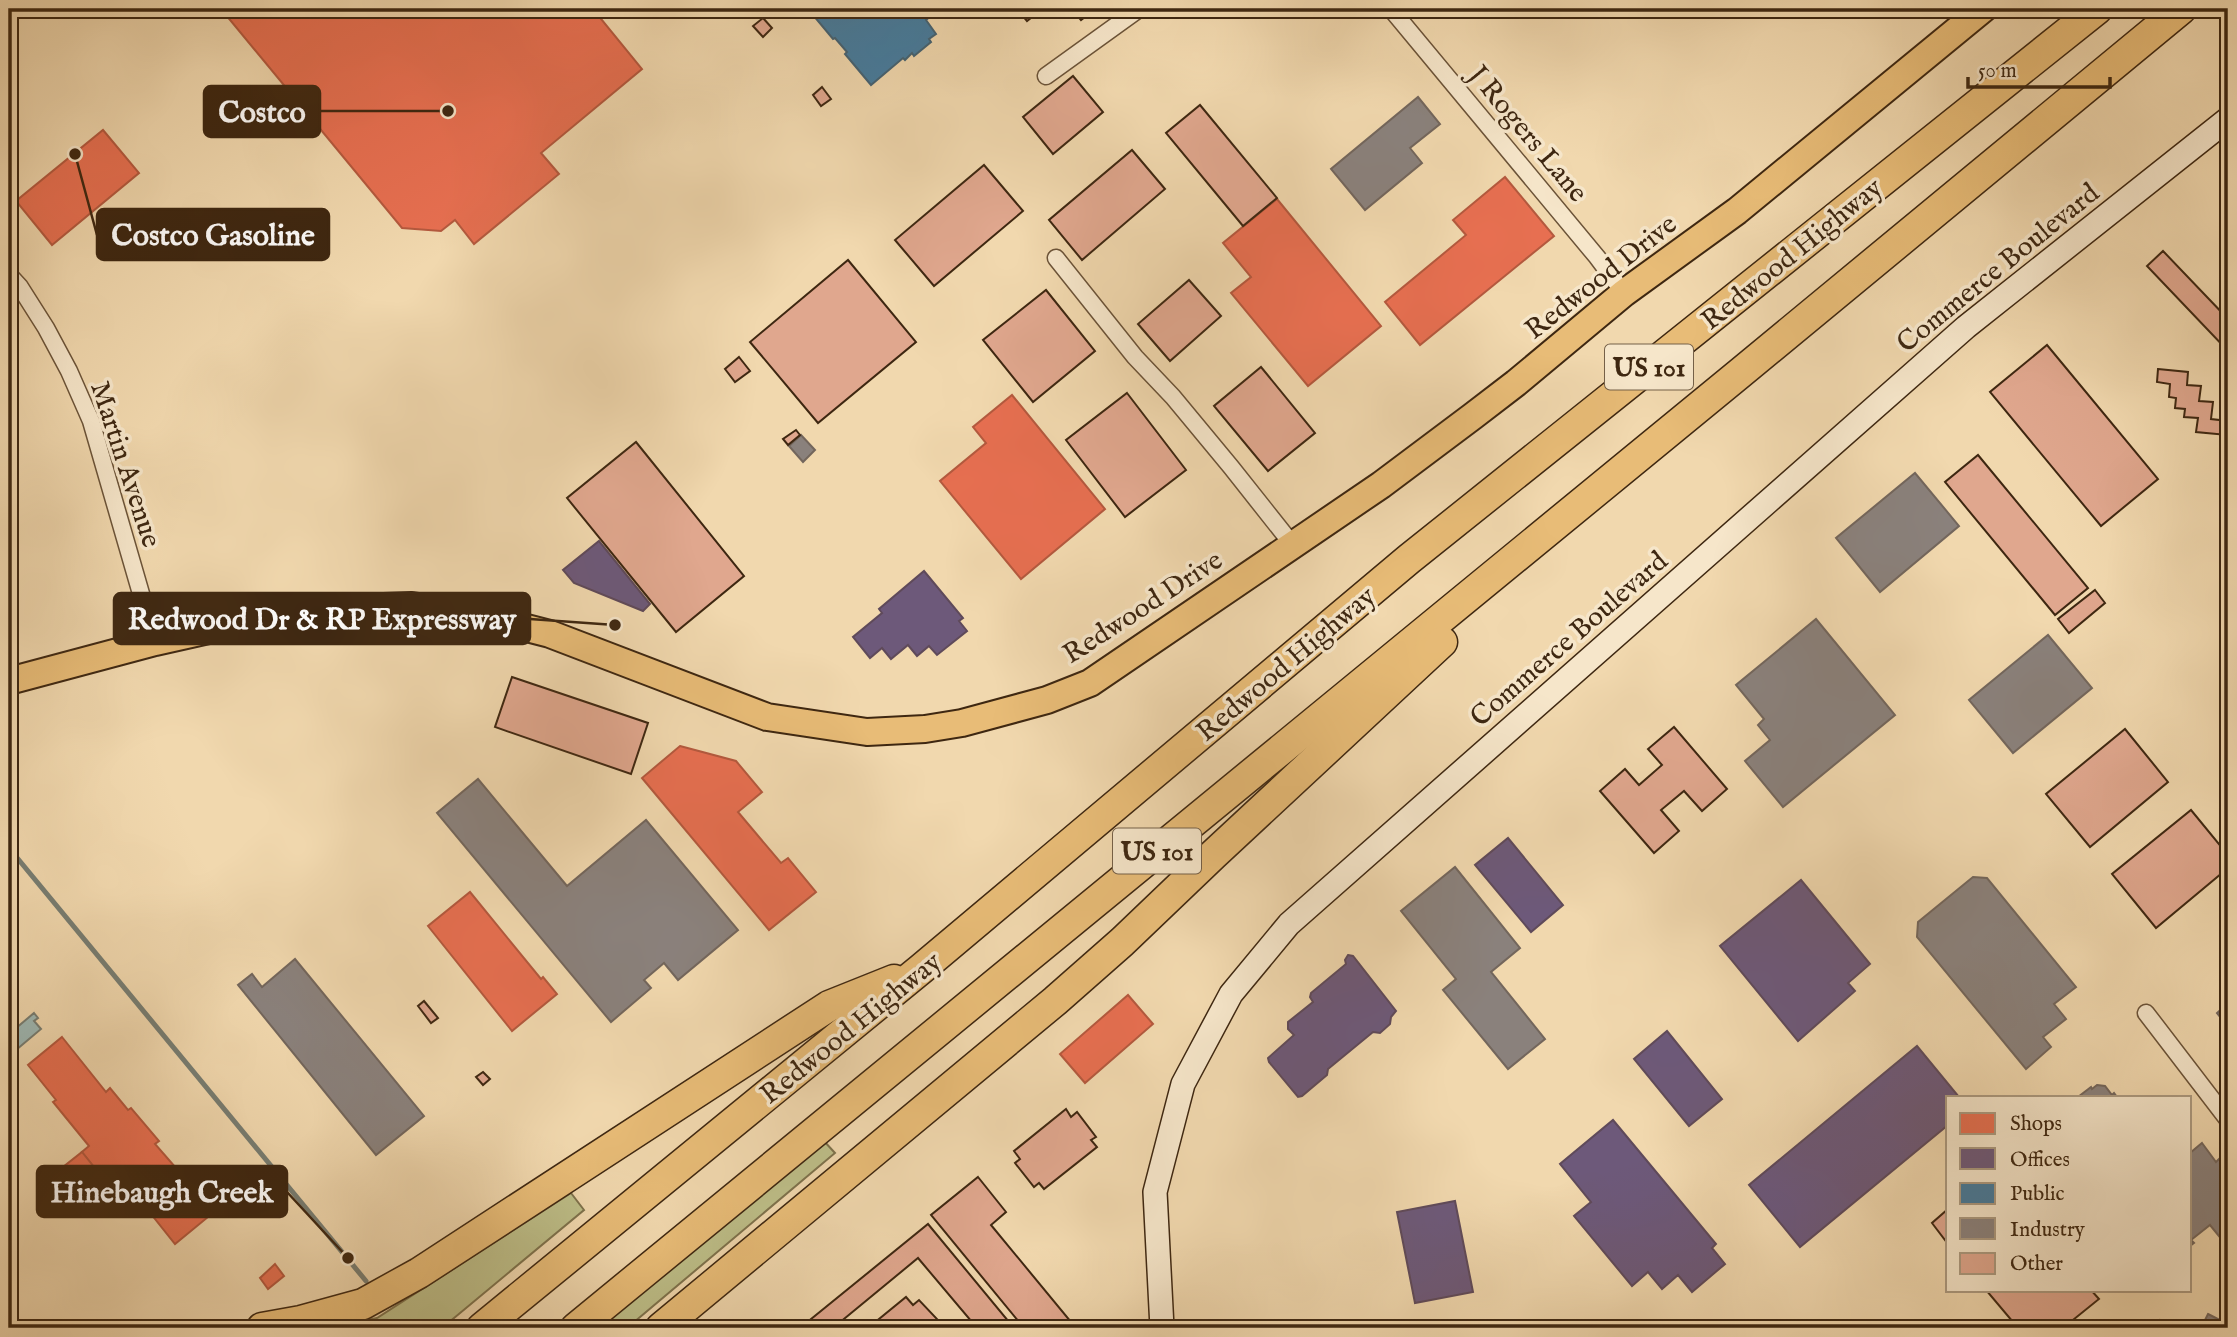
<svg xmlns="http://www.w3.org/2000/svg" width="2237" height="1337" font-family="'IM FELL English',serif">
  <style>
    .green { fill: #bdbe88; stroke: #7e724c; stroke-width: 2 }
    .water { fill: #9eb8b4; stroke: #787e73; stroke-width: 2 }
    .shops { fill: #e76f51; stroke: #b4593e; stroke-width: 2 }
    .offices { fill: #6d597a; stroke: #5f4a5a; stroke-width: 2 }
    .public { fill: #457b9d; stroke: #436273; stroke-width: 2 }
    .industry { fill: #8a817c; stroke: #73665c; stroke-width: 2 }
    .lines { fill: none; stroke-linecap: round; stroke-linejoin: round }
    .stream { stroke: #787e73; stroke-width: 5 }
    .building { fill: #e0a78e; stroke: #3e2711; stroke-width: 2 }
    .street-casing { stroke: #6b5338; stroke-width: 19 }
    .secondary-casing { stroke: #3e2711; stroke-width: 26 }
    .primary-casing { stroke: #3e2711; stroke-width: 30 }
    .highway-casing { stroke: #3e2711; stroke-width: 33 }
    .street { stroke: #f6e6ca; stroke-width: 16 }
    .secondary { stroke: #f6e6ca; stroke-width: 23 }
    .primary { stroke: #e8bc77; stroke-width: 26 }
    .highway { stroke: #e8bc77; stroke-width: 30 }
    .labels { text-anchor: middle; stroke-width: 7; stroke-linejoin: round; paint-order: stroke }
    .shield { fill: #f6e6ca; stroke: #756048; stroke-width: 2 }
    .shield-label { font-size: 26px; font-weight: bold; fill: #3e2711 }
    .street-label { font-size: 28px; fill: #3e2711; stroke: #f6e6ca }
    .leader { fill: none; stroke: #3e2711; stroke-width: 2.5 }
    .callout-dot { fill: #3e2711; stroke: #f6e6ca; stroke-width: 2.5 }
    .callout { fill: #3e2711; stroke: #3e2711; stroke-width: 2.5 }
    .callout-label { font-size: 30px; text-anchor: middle; font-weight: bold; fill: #fff }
  </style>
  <rect width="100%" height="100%" fill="#f1d8ae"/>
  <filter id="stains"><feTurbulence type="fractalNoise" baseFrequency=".00286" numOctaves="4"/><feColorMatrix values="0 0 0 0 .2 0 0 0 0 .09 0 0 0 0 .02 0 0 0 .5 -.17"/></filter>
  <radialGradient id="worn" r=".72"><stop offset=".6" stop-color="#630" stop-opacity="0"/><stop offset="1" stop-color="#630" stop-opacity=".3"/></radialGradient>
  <g class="green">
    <polygon points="823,1140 835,1153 627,1328 596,1328"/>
    <polygon points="571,1193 584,1210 442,1328 330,1328 377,1318"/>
  </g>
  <polygon class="water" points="34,1013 38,1018 34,1021 41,1029 16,1050 9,1040 9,1034"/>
  <g class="shops">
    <polygon points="221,9 593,9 642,69 541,153 559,174 474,244 455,220 441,231 402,228"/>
    <polygon points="103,130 139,173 52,245 16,201"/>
    <polygon points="1505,177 1554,236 1420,345 1385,302 1466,235 1453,220"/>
    <polygon points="1277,199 1381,326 1308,386 1231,293 1251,277 1223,243"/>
    <polygon points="1012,395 1105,509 1021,579 940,481 986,443 973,427"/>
    <polygon points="680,746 736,761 762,792 738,812 781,863 788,858 816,892 769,930 642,778"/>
    <polygon points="470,892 541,979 543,977 557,994 512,1031 428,926"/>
    <polygon points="1128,995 1153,1024 1085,1083 1060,1054"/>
    <polygon points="62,1037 106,1092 110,1088 128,1110 131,1108 159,1141 155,1144 176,1168 173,1171 180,1179 177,1182 208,1217 175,1244 147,1209 143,1213 109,1172 102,1177 82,1152 89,1146 53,1102 56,1100 28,1065"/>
    <polygon points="82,1152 102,1177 74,1201 53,1175"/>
    <polygon points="275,1264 284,1276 268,1289 260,1278"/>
  </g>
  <g class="offices">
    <polygon points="599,541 650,604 643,611 574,583 563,570"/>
    <polygon points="924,571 963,618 959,621 967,631 937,655 929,646 917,656 908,645 891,659 882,648 870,658 853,637 882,613 879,609"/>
    <polygon points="1508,838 1563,905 1531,932 1475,865"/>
    <polygon points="1801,880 1870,964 1848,983 1855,991 1798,1041 1720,946"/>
    <polygon points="1348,955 1353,956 1396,1011 1391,1017 1390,1024 1380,1033 1373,1032 1328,1069 1327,1075 1302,1096 1298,1097 1269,1062 1268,1058 1294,1035 1288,1029 1288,1022 1313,1002 1310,997 1311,993 1346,964 1345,960"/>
    <polygon points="1667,1031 1722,1099 1689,1126 1634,1059"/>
    <polygon points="1917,1046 1959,1097 1948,1097 1948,1125 1800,1247 1749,1185"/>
    <polygon points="1613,1120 1716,1244 1712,1248 1725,1264 1692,1292 1678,1275 1662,1289 1648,1272 1632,1286 1574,1216 1591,1202 1560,1164"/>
    <polygon points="1455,1201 1473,1292 1415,1303 1397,1212"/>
  </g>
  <polygon class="public" points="808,9 939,9 926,20 936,34 929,39 931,42 914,56 912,53 905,60 903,58 871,85 845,54 847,52 835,38 833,39"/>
  <g class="industry">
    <polygon points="1418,97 1440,124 1410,148 1422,163 1365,210 1331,169"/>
    <polygon points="801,435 815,450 803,462 789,446"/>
    <polygon points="1915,473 1959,526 1880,592 1836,538"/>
    <polygon points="1816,619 1895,715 1783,807 1745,761 1770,740 1758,725 1764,719 1736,685"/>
    <polygon points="2048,635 2092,688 2013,753 1969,700"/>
    <polygon points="478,779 567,886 646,820 738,930 678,980 664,963 644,980 651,988 611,1022 437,813"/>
    <polygon points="1455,867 1520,948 1491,972 1545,1039 1508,1069 1443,990 1456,979 1401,911"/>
    <polygon points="1973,877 1987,878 2076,987 2054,1004 2066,1019 2043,1037 2051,1047 2026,1069 1917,937 1918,922"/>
    <polygon points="295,959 424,1116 376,1155 238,985 252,974 262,987"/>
    <polygon points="2228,1003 2228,1027 2217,1013"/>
    <polygon points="2097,1085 2105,1086 2112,1095 2114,1093 2117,1097 2078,1097 2091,1087 2092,1089"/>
    <polygon points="2202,1143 2216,1162 2219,1159 2228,1170 2227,1246 2210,1225 2191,1240 2194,1243 2190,1246 2190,1153"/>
    <polygon points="2208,1314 2228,1324 2228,1328 2201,1328"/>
    <polygon points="2160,1320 2175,1327 2176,1328 2156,1328"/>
  </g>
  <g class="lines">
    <polyline class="stream" points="9,848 366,1281"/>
  </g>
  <g class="building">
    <polygon points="1017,9 1042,9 1027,21"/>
    <polygon points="1072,9 1095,9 1081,20"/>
    <polygon points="763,18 772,28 763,37 753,26"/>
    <polygon points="1073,76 1103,112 1053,154 1023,117"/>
    <polygon points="822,87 831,99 821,106 813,95"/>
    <polygon points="1200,105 1277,198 1243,226 1166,133"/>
    <polygon points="1132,150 1165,189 1082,260 1049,220"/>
    <polygon points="984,165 1023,211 934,286 895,240"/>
    <polygon points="2163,251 2228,319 2228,351 2147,266"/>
    <polygon points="848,260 916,342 818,423 750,342"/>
    <polygon points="1189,280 1221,316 1170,361 1138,324"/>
    <polygon points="1046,290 1095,351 1033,402 983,340"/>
    <polygon points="2047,345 2158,479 2101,526 1990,392"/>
    <polygon points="739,357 750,371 735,382 725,369"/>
    <polygon points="1261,367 1315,433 1268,471 1214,406"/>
    <polygon points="2158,369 2188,372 2187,385 2201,386 2199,401 2213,402 2211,419 2228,421 2227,435 2196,432 2198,418 2184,417 2185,409 2175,408 2176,398 2169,397 2170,384 2157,382"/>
    <polygon points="1127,393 1186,470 1125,517 1066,440"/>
    <polygon points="796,430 800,435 788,445 783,439"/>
    <polygon points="636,442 744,576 676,632 567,498"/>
    <polygon points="1978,455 2088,588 2055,615 1945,482"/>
    <polygon points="2095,590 2105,603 2069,633 2058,619"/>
    <polygon points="512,677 648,723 631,774 495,727"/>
    <polygon points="1674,727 1727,789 1702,811 1684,791 1661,810 1679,831 1654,853 1600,791 1625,769 1639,785 1662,765 1648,749"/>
    <polygon points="2125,729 2168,782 2090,847 2046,794"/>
    <polygon points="2191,810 2228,855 2228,868 2156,928 2112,874"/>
    <polygon points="424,1001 438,1018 431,1023 418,1006"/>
    <polygon points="483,1072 490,1079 483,1085 476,1077"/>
    <polygon points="1066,1109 1071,1117 1077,1112 1096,1137 1091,1140 1097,1147 1044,1189 1039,1183 1034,1187 1015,1163 1020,1159 1014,1151"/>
    <polygon points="978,1177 1006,1212 991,1225 1076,1328 1024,1328 931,1215"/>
    <polygon points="1948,1209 1948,1244 1932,1223"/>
    <polygon points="928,1224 1014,1328 977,1328 918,1258 833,1328 800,1328"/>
    <polygon points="1986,1290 2091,1290 2099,1299 2063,1328 2018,1328"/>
    <polygon points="906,1297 913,1305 919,1300 937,1319 925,1328 868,1328"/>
  </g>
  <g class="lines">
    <defs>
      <g id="street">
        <polyline points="1391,9 1597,257 1624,293"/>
        <polyline points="1046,76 1139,9"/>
        <polyline points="1056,258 1135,357 1173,397 1231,467 1292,544"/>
        <polyline points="9,275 20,287 46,328 69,371 91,421 155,642"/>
        <polyline points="2146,1013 2228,1120"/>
      </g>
      <polyline id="secondary" points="1162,1328 1155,1192 1183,1084 1231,994 1289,924 1966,327 2228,119"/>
      <polyline id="primary" points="9,681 155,642 298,610 412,606 484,617 550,634 767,717 867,732 925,729 962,723 1047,700 1090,683 1381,485 1473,416 1516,383 1624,293 1737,211 1983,9"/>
      <g id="highway">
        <polyline points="262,1328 301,1321 363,1304 419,1273 829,1006 894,980"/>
        <polyline points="482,1328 921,969 1409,559 2097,9"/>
        <polyline points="576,1328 1739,374 2181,9"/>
        <polyline points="661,1328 1055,1001 1122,942 1213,855 1442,642"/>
      </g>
    </defs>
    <use href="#street" class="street-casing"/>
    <use href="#secondary" class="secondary-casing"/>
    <use href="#primary" class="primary-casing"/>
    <use href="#highway" class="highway-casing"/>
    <use href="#street" class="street"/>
    <use href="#secondary" class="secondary"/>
    <use href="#primary" class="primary"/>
    <use href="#highway" class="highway"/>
  </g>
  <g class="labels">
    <g class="shield">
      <rect x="1605" y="344.5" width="88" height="45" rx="5"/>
      <rect x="1113" y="828.5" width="88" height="45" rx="5"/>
    </g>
    <g class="shield-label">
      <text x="1649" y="376">US 101</text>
      <text x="1157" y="860">US 101</text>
    </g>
    <g class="street-label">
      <text transform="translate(1529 133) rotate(50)" y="10">J Rogers Lane</text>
      <text transform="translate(1791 253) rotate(-39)" y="10">Redwood Highway</text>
      <text transform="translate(1997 267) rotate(-39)" y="10">Commerce Boulevard</text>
      <text transform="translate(1600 276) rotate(-38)" y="10">Redwood Drive</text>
      <text transform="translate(127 464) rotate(72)" y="10">Martin Avenue</text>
      <text transform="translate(1142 606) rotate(-33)" y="10">Redwood Drive</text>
      <text transform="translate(1568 638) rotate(-41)" y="10">Commerce Boulevard</text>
      <text transform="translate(1285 663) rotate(-40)" y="10">Redwood Highway</text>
      <text transform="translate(850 1027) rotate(-39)" y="10">Redwood Highway</text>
    </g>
  </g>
  <path class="leader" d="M448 111L320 111M75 154L97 235M615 625L530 619M348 1258L287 1192"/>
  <g class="callout-dot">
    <circle cx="448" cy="111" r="7"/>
    <circle cx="75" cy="154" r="7"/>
    <circle cx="615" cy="625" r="7"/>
    <circle cx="348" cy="1258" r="7"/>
  </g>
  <g class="callout">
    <rect x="204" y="86" width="116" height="51" rx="7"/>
    <rect x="97" y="209" width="232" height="51" rx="7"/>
    <rect x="114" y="593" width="416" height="51" rx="7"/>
    <rect x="37" y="1166" width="250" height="51" rx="7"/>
  </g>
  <g class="callout-label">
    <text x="262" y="122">Costco</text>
    <text x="213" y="245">Costco Gasoline</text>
    <text x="322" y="629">Redwood Dr &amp; RP Expressway</text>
    <text x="162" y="1202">Hinebaugh Creek</text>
  </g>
  <rect width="2237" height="1337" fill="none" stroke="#f1d8ae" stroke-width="35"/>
  <rect x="10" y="10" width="2216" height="1316" fill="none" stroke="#3e2711" stroke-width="3.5"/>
  <rect x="18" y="18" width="2202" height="1302" fill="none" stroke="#3e2711" stroke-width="2"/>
  <rect x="1946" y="1096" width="245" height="196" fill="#f6e6ca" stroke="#ac9a80" stroke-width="2"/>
  <rect x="1960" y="1113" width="35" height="21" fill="#e76f51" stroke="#ac9a80" stroke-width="2"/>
  <text x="2010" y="1130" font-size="21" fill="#3e2711">Shops</text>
  <rect x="1960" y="1148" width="35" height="21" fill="#6d597a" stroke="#ac9a80" stroke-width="2"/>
  <text x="2010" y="1166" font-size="21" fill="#3e2711">Offices</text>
  <rect x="1960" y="1183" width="35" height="21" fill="#457b9d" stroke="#ac9a80" stroke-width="2"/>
  <text x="2010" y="1200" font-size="21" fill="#3e2711">Public</text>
  <rect x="1960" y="1218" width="35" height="21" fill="#8a817c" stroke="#ac9a80" stroke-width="2"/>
  <text x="2010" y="1236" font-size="21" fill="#3e2711">Industry</text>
  <rect x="1960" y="1253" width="35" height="21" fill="#e0a78e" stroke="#ac9a80" stroke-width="2"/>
  <text x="2010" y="1270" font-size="21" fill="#3e2711">Other</text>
  <path d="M1968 77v10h142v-10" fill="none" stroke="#3e2711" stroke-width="3.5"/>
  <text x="1978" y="77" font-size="21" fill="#3e2711" stroke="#f6e6ca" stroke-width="5" paint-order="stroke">50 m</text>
  <rect width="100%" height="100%" filter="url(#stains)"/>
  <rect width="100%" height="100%" fill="url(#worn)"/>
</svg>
